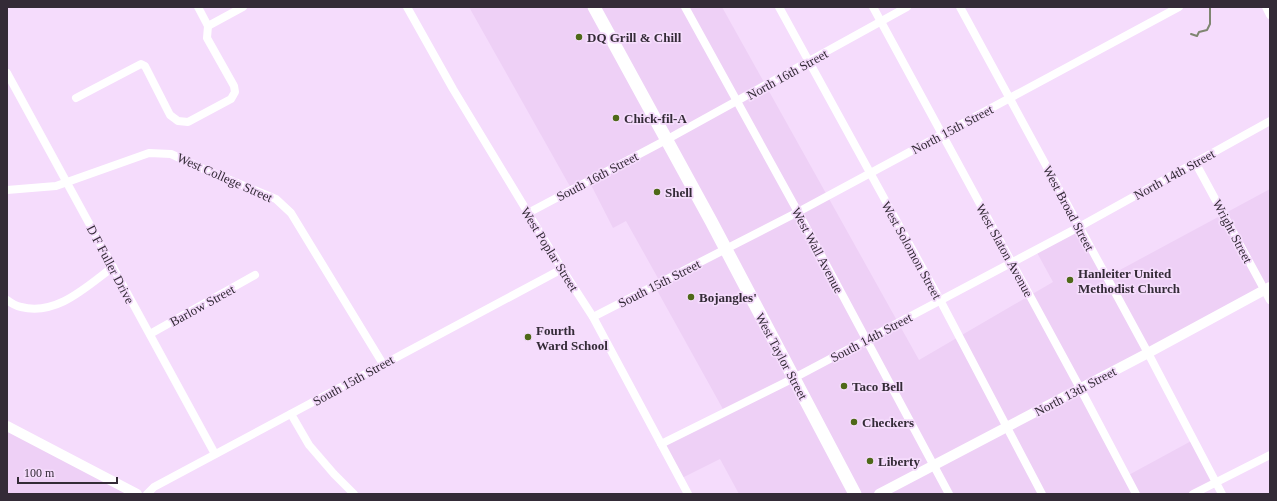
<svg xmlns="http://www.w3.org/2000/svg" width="1277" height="501" font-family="'Times New Roman',serif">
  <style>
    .built { fill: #eed0f6 }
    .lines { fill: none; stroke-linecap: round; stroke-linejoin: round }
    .stream { stroke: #7f8671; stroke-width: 2 }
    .minor { stroke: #fff; stroke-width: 8 }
    .tertiary { stroke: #fff; stroke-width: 10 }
    .primary { stroke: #fff; stroke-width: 13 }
    .poi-dot { fill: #4e6818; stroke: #f5dcfc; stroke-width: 1.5 }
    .labels { text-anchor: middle; stroke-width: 3.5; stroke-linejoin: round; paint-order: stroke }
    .poi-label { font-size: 13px; font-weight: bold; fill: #342b37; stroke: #f5dcfc; text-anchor: start }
    .street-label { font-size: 13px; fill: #342b37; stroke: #f5dcfc }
  </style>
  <rect width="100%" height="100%" fill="#f5dcfc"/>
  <g class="built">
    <polygon points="469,7 722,7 919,360 1053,282 1035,249 1076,226 1105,278 1270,189 1270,285 1078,388 1125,477 1193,440 1214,482 1191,494 739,494 720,459 682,478 664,443 724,411 653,283 659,280 626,221 613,228 589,181 572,190"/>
    <polygon points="7,429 133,494 7,494"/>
  </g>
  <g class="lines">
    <polyline class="stream" points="1191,34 1197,36 1199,32 1207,30 1210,24 1210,7"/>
    <g class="minor">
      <polyline points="407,7 453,89 562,269 593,317 688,494"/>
      <polyline points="685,7 798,212 949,494"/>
      <polyline points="779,7 940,300 1042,494"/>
      <polyline points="873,7 1080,388 1136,494"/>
      <polyline points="960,7 1148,353 1222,494"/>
      <polyline points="1266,7 1270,15"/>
      <polyline points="208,26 243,7"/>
      <polyline points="7,73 215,454"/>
      <polyline points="76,98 141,64 145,66 170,115 178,121 188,122 231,99 235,92 234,86 207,38 208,26 198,7"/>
      <polyline points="1195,162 1270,300"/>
      <polyline points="7,190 56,186 149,153 171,154 208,171 276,199 291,213 383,364"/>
      <polyline points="528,213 666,140 907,7"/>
      <path d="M 7,300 C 11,303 16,306 21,307 C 57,316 86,287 113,267"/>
      <polyline points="593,317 798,212 1179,7"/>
      <polyline points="150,334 255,275"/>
      <polyline points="291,414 309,445 334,474 354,494"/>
      <polyline points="661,444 794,378 1079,227 1270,121"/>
      <polyline points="147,494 154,487 562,269"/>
      <polyline points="1193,494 1270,455"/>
    </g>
    <g class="tertiary">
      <polyline points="7,426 137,494"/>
      <polyline points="879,494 1148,353 1270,287"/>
    </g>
    <polyline class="primary" points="594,7 711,221 855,494"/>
  </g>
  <g class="poi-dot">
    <circle cx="579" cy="37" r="4"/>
    <circle cx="616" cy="118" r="4"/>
    <circle cx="657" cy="192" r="4"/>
    <circle cx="1070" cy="280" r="4"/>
    <circle cx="691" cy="297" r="4"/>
    <circle cx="528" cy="337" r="4"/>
    <circle cx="844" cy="386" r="4"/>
    <circle cx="854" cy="422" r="4"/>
    <circle cx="870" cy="461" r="4"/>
  </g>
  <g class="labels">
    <g class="poi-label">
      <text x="587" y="42">DQ Grill &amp; Chill</text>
      <text x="624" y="123">Chick-fil-A</text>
      <text x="665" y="197">Shell</text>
      <text x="1078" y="278">Hanleiter United<tspan x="1078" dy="15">Methodist Church</tspan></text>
      <text x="699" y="302">Bojangles'</text>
      <text x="536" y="335">Fourth<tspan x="536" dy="15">Ward School</tspan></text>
      <text x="852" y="391">Taco Bell</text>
      <text x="862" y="427">Checkers</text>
      <text x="878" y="466">Liberty</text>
    </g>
    <g class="street-label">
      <text transform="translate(787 74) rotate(-29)" y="5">North 16th Street</text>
      <text transform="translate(952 129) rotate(-28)" y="5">North 15th Street</text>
      <text transform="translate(1174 174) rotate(-29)" y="5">North 14th Street</text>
      <text transform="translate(597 176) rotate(-28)" y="5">South 16th Street</text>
      <text transform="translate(225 177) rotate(24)" y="5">West College Street</text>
      <text transform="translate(1069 208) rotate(62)" y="5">West Broad Street</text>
      <text transform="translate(1233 231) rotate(62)" y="5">Wright Street</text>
      <text transform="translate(550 249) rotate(58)" y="5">West Poplar Street</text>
      <text transform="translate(818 250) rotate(62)" y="5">West Wall Avenue</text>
      <text transform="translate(912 250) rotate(61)" y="5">West Solomon Street</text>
      <text transform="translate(1005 250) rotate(61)" y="5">West Slaton Avenue</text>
      <text transform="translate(111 264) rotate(62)" y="5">D F Fuller Drive</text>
      <text transform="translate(659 283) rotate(-27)" y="5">South 15th Street</text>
      <text transform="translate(202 305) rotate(-29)" y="5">Barlow Street</text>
      <text transform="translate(871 337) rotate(-28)" y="5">South 14th Street</text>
      <text transform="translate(782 356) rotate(62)" y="5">West Taylor Street</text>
      <text transform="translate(353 380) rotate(-29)" y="5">South 15th Street</text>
      <text transform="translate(1075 391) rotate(-28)" y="5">North 13th Street</text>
    </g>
  </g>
  <rect width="1277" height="501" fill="none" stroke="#342b37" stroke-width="16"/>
  <path d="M18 477v6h99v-6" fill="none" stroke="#342b37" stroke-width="2"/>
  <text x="24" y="477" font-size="12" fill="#342b37" stroke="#f5dcfc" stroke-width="3" paint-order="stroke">100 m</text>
</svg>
